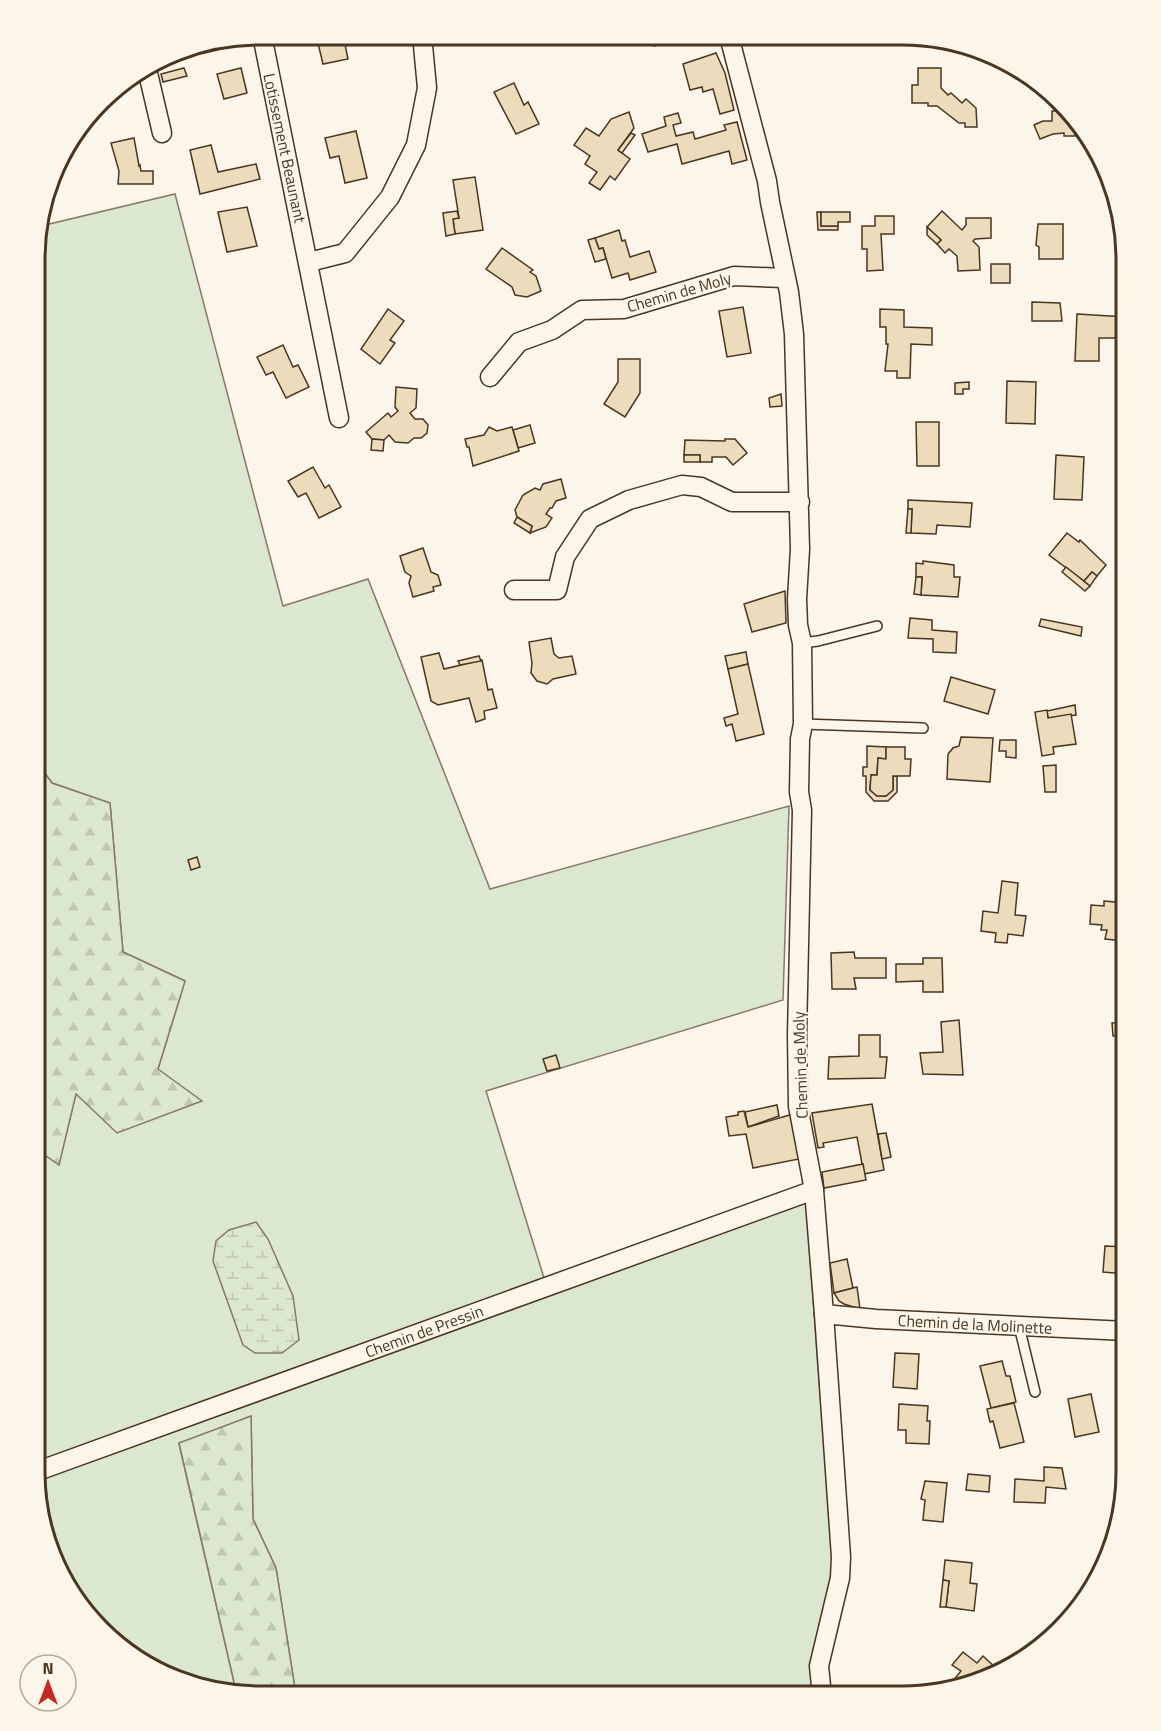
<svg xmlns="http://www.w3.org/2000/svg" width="1161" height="1731" font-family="'Titillium Web',sans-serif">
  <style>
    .green { fill: #dce7d0; stroke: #887966; stroke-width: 1.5 }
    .forest { fill: url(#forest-firs); stroke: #887966; stroke-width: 1.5 }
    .wetland { fill: url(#wetland-marsh); stroke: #887966; stroke-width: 1.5 }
    .building { fill: #ecdcbc; stroke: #4a3520; stroke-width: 1.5 }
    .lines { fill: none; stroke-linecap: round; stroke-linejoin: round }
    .lane-casing { stroke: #4a3520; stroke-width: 12 }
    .street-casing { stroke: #4a3520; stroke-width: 21 }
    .lane { stroke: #fbf6e9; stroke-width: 9 }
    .street { stroke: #fbf6e9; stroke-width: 18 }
    .labels { text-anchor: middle; stroke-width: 4.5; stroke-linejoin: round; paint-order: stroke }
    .street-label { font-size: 16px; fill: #4a3520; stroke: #fbf6e9 }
    .rim { fill: none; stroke: #4a3520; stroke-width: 3 }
  </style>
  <defs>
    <pattern id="forest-firs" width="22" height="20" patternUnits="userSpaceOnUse" patternTransform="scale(1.5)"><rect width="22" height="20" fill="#dce7d0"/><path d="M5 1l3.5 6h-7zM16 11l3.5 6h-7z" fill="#bec7b2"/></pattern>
    <pattern id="wetland-marsh" width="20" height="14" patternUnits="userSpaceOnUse" patternTransform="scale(1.5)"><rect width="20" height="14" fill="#dce7d0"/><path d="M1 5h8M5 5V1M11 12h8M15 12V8" fill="none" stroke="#bec7b2"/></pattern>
  </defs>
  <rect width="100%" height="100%" fill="#fbf6e9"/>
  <polygon class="green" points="175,194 283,606 368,579 490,889 789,806 783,1000 486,1091 549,1294 806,1203 834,1581 813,1696 296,1695 276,1568 253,1519 251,1416 179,1444 237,1695 230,1695 174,1680 123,1650 81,1609 52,1558 35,1472 35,1149 59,1164 76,1093 158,1069 185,981 123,952 110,803 52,783 36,761 36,230 37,227"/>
  <g class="forest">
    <polygon points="36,761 52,783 110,803 123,952 185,981 158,1069 202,1101 117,1133 76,1094 59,1165 35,1148"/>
    <polygon points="251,1416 253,1519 276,1568 296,1695 237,1695 179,1443"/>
  </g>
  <polygon class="wetland" points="256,1222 268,1239 293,1296 299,1340 282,1353 255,1353 243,1345 213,1261 216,1241 229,1230"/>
  <g class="building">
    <polygon points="316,35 343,35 348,59 323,64"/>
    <polygon points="650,36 671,36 672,40 654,46"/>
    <polygon points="716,53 725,73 734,110 720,114 713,89 703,92 702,87 690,90 683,64"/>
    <polygon points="184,68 187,76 163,82 161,74"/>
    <polygon points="241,68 247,93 224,99 217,74"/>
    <polygon points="918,68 941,68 941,88 948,95 951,93 962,103 966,99 976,108 977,127 965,127 965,123 959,123 937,106 928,106 928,103 912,103 912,85 918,85"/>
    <polygon points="514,83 524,105 528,102 539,124 516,134 494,92"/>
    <polygon points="1056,99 1083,128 1075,128 1075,136 1064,136 1064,133 1053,134 1040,139 1034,125 1043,121 1052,121 1052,111 1056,111"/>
    <polygon points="629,112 634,128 618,150 630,159 615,180 610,176 600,190 589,183 597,172 585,164 590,156 574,145 586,128 599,136 611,119"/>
    <polygon points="678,113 681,123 673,125 676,136 693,132 695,139 726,130 724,125 737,122 747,160 732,164 729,151 682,164 677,144 648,152 642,134 666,126 664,117"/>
    <polygon points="356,131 367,178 345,183 339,156 330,158 325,138"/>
    <polygon points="631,133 635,135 622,153 618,150"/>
    <polygon points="134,138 139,166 140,165 141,171 153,171 153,184 118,184 119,171 111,143"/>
    <polygon points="211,145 218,172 256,164 260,179 200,194 190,150"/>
    <polygon points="475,177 483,230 455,234 453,219 459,218 453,180"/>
    <polygon points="247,207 257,246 227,252 218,212"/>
    <polygon points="457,211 459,218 453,219 455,234 446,236 443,213"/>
    <polygon points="942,211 962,230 966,225 966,218 991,218 991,238 975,239 973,241 979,247 980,270 958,271 957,256 949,249 945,253 937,244 941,240 927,227"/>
    <polygon points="817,212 821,212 821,226 838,226 838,230 818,230"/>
    <polygon points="821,212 850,212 850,222 838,222 838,226 821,226"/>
    <polygon points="875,216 894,216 894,234 881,234 883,270 867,271 867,249 862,249 862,226 875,226"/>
    <polygon points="1038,224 1063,224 1063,259 1039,259 1039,247 1036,245"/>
    <polygon points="927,227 941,240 937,244 927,235"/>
    <polygon points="619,230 622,241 625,240 630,257 649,251 656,272 630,280 628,273 612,278 603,248 599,249 595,238"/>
    <polygon points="595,238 599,249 603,248 606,259 595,262 588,240"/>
    <polygon points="502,248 533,270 530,272 536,276 541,291 527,297 515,295 512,287 486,269"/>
    <rect x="991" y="264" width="19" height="19"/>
    <polygon points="1032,302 1060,303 1062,321 1032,321"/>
    <polygon points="743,307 751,353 727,357 719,311"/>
    <polygon points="388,309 404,321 390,340 395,343 380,364 361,349"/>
    <polygon points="880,309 904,310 904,327 932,328 932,345 911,344 910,378 897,378 897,371 885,371 888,344 886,344 886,327 880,327"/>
    <polygon points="1077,314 1126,317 1126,338 1099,338 1099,361 1075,361"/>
    <polygon points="283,345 293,367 298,365 309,387 286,398 273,372 266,375 257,357"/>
    <polygon points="618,359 640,359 640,393 625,417 604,404 618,382"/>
    <polygon points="1007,381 1036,382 1035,424 1006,423"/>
    <polygon points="969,382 969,389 963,389 963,394 955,394 955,383"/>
    <polygon points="396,387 417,389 416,408 410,413 415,419 423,419 428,425 427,433 421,438 414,438 408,443 395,442 389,435 384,440 372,439 366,432 388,413 391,417 398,411 395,407"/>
    <polygon points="781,394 782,406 770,407 769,398"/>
    <polygon points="916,422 939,422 939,466 917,466"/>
    <polygon points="530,425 535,443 518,448 513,430"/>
    <polygon points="489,427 497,431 512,427 519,451 473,466 469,447 467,447 465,439 484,435"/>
    <polygon points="372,439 384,440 383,451 371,450"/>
    <polygon points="725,439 735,439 747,453 733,465 726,457 712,457 712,462 700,462 700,455 684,455 685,440 725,441"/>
    <rect x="684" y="455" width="16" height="7"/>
    <polygon points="1056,455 1084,457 1082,500 1054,499"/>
    <polygon points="313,467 325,488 329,485 341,507 319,518 306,493 298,497 288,481"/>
    <polygon points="561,479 566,498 556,501 552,508 550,508 546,514 552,518 546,527 530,533 532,526 517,517 515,510 523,495 535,488 540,490 543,484"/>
    <polygon points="908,500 972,503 970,527 937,525 936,534 911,533 912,509 908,509"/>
    <polygon points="908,509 912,509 911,533 906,533"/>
    <polygon points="517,517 532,526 530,533 514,523"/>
    <polygon points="1067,533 1079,542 1080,540 1106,565 1097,576 1092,572 1084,581 1049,555"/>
    <polygon points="423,548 431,572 438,575 441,585 433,587 434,591 413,597 409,583 411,576 405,572 400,556"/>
    <polygon points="923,561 954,565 954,577 960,577 958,597 921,595 922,577 916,577 916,563 923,564"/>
    <polygon points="1066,567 1090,586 1085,591 1062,572"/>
    <polygon points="1092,572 1097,576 1090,586 1084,581"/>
    <polygon points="916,577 922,577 921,595 914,594"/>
    <polygon points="785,591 786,623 752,632 744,604"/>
    <polygon points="910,618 932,620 932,630 957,632 956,653 933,652 933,639 908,638"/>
    <polygon points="1041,619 1082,627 1081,636 1039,626"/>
    <polygon points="551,638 554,654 559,658 572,656 576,674 553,679 547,684 537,681 531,673 532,663 529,642"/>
    <polygon points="746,652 748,664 728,669 725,656"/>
    <polygon points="439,653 444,669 482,660 488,690 492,689 497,708 484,711 485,719 476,722 469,698 438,705 431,701 421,657"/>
    <polygon points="479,656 481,661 460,665 458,661"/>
    <polygon points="748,664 764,734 736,741 732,724 726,726 724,718 738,714 728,669"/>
    <polygon points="951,677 995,690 988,714 944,701"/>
    <polygon points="1075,705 1076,715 1048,718 1047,711"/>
    <polygon points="1047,710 1048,718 1071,714 1076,744 1053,747 1054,754 1042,756 1035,712"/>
    <polygon points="961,737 993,738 990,782 947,779 948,754 953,748 959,746"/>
    <polygon points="1000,740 1016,740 1016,758 1006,757 1006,751 999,751"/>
    <polygon points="867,746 886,747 886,759 878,758 877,775 871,775 870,790 877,796 886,796 893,790 893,776 897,776 897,792 888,801 874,801 866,792 866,776 863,776 863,767 867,767"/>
    <polygon points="886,747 905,747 905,759 911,759 910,776 893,776 893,790 886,796 877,796 870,790 871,775 877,775 878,758 886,759"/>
    <polygon points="1056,765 1056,792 1045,792 1043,766"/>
    <polygon points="197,857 200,867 191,870 188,860"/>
    <polygon points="1002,881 1018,883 1015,915 1026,916 1023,936 1008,934 1007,943 995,942 996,933 981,931 983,911 998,913"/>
    <polygon points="1104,901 1126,903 1124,941 1105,939 1107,930 1101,930 1102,925 1090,924 1091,905 1104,906"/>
    <polygon points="854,952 855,958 886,958 886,978 854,978 856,989 832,989 831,953"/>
    <polygon points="923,958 942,958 943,992 923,992 923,981 896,982 896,964 923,964"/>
    <polygon points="959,1020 963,1075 923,1074 920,1053 943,1052 941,1022"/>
    <polygon points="1126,1022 1126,1035 1113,1036 1112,1023"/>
    <polygon points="859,1035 880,1035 880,1057 887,1057 885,1078 828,1079 829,1057 859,1056"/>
    <polygon points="556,1055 560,1068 547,1071 543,1059"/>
    <polygon points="872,1104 884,1170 864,1174 857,1137 823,1143 824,1147 818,1148 812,1113"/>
    <polygon points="777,1105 779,1116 748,1127 745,1112"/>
    <polygon points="744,1111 748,1127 793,1114 795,1139 799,1159 753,1168 746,1134 729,1136 726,1117 738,1115 738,1112"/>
    <polygon points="886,1133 891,1157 882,1159 878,1134"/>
    <polygon points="863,1164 866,1180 824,1188 822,1172"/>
    <polygon points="1105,1246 1126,1247 1126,1274 1103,1272"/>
    <polygon points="847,1259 853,1288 834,1293 830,1263"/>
    <polygon points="857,1287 860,1309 844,1304 839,1301 834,1293"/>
    <polygon points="895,1353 919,1354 917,1389 893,1387"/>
    <polygon points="1002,1361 1006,1376 1010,1376 1016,1402 991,1408 980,1366"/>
    <polygon points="1091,1394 1099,1432 1075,1437 1068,1399"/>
    <polygon points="1014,1403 1024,1442 1000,1448 993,1421 990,1422 987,1409"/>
    <polygon points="899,1404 928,1406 927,1421 930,1421 929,1444 906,1443 906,1430 898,1430"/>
    <polygon points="1044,1467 1062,1468 1066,1489 1046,1487 1045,1503 1014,1502 1015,1479 1044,1481"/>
    <polygon points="968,1474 990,1476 989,1492 966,1490"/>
    <polygon points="925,1481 947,1483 943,1522 923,1520 925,1500 921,1499"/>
    <polygon points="945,1560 972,1563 970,1583 977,1584 974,1611 946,1607 949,1581 943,1580"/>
    <polygon points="943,1580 949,1581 946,1607 940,1607"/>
    <polygon points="963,1652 977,1663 983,1656 997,1669 988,1679 947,1688 961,1671 952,1665"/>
  </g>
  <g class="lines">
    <defs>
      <g id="lane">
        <polyline points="802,643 818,641 877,626"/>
        <polyline points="803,724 923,728"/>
        <polyline points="1019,1326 1035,1392"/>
      </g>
      <g id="street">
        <polyline points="262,35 339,418"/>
        <polyline points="729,36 767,181 770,202 789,292 794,334 800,549 797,599 798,625 802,643 803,724 800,739 799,792 802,810 797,1035 798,1106 814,1190 824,1314 841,1557 840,1578 819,1666 822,1696"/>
        <polyline points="147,69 162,133"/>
        <polyline points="309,262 345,253 390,197 416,145 427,88 422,35"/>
        <polyline points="490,377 519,342 552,330 582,310 624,309 734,276 784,278"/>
        <polyline points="514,590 557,590 565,557 590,519 629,500 682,485 701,487 732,502 800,502"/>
        <polyline points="824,1314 876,1319 1126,1331"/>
        <polyline points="35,1472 814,1190"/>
      </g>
    </defs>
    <use href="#lane" class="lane-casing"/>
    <use href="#street" class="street-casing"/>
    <use href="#lane" class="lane"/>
    <use href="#street" class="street"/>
  </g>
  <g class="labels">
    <g class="street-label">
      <text transform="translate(285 148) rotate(78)" y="6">Lotissement Beaunant</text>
      <text transform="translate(679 292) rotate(-16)" y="6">Chemin de Moly</text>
      <text transform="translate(800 1065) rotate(-92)" y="6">Chemin de Moly</text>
      <text transform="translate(975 1324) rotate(3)" y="6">Chemin de la Molinette</text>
      <text transform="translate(424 1331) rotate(-20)" y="6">Chemin de Pressin</text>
    </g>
  </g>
  <path d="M0 0H1161V1731H0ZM259 45H902A214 214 0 0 1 1116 259V1472A214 214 0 0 1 902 1686H259A214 214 0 0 1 45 1472V259A214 214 0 0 1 259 45Z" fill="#fbf6e9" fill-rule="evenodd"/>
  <path class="rim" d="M259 45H902A214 214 0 0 1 1116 259V1472A214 214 0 0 1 902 1686H259A214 214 0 0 1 45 1472V259A214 214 0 0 1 259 45Z"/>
  <g transform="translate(48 1683)"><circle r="28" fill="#fbf6e9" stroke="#b4a999" stroke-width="1.5"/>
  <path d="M0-4.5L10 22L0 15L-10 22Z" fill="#c62828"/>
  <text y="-9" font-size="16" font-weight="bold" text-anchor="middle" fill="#4a3520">N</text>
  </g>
</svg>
